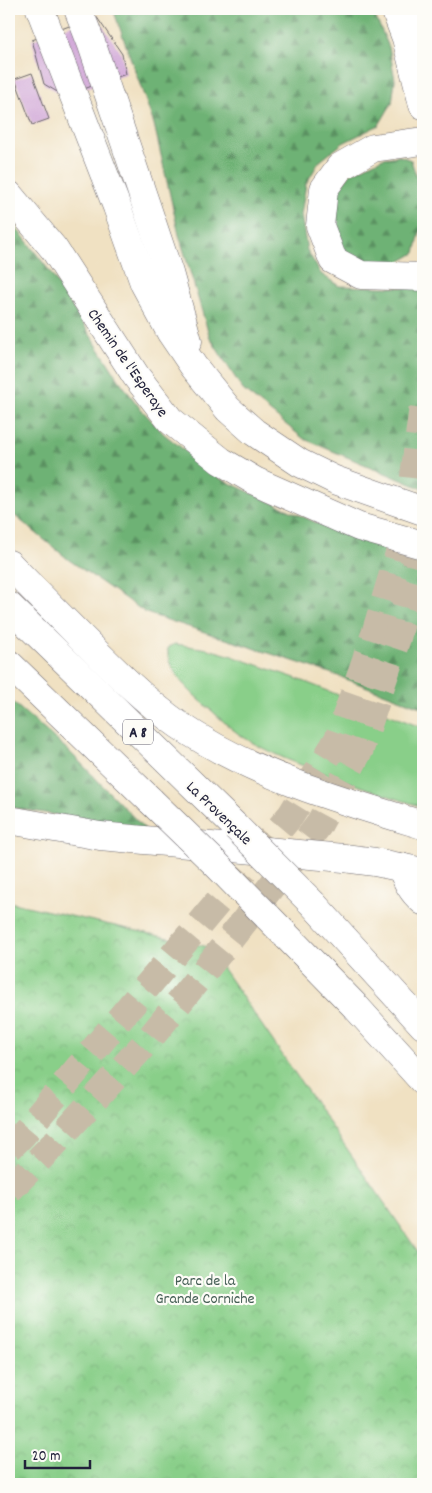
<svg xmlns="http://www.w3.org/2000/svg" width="432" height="1493" font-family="Dekko,sans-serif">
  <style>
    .grass { fill: #89cf89; stroke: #567862 }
    .forest { fill: url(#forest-firs); stroke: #486a58 }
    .park { fill: url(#park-crowns); stroke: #567862 }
    .building { fill: #d1a8d8 }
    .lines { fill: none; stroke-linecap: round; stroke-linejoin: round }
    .highway-tunnel { stroke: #c7bba7; stroke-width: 28; stroke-dasharray: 28 14; stroke-linecap: butt }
    .minor-casing { stroke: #6a656a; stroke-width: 29 }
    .highway-casing { stroke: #6a656a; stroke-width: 29 }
    .minor { stroke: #fff; stroke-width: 28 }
    .highway { stroke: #fff; stroke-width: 28 }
    .highway-bridge-casing { stroke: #6a656a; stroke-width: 29; stroke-linecap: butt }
    .highway-bridge { stroke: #fff; stroke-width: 28 }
    .labels { text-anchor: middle; stroke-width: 4.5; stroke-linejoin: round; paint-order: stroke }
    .shield { fill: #fdfcf7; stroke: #646373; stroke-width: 1 }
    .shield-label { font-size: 15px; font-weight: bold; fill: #22223b }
    .street-label { font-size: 16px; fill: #22223b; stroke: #fdfcf7 }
    .park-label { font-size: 16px; fill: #465f56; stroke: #fdfcf7 }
  </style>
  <defs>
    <pattern id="forest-firs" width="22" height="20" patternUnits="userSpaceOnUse" patternTransform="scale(1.25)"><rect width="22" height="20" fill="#6eb275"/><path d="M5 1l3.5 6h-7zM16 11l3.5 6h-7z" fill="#5a9061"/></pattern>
    <pattern id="park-crowns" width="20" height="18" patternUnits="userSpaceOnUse" patternTransform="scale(1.25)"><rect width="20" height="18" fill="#89cf89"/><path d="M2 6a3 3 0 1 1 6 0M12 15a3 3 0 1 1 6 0" fill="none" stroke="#76b177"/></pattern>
  </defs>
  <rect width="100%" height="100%" fill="#fdfcf7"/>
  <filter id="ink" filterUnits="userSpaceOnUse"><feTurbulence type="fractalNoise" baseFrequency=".02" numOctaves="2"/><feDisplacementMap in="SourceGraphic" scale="10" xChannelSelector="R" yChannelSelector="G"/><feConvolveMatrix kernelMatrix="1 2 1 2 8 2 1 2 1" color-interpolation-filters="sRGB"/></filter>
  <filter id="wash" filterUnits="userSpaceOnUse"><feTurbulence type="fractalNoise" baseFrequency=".0096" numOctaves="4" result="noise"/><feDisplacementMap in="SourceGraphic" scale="20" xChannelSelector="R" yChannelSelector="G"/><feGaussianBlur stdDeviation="1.12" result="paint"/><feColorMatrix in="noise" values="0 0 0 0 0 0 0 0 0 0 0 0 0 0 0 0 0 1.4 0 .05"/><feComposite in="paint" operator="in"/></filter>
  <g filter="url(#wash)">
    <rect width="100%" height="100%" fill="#f0e1c2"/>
    <path class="grass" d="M 175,644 L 208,649 L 229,655 L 295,678 L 423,728 L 423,807 C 393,798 363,787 333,777 C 301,765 269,754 240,735 C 227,726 215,713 203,703 C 187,689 166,669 168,647 Z"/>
    <g class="forest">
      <polygon points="113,9 372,9 389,47 395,80 392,103 379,125 343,143 319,162 306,184 301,215 307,250 321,274 339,286 423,288 423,489 304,439 243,390 210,338 179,235 154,124"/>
      <polygon points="400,156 411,160 418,182 423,220 415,253 396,264 367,266 343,252 332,223 335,194 350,174 383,158"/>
      <polygon points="9,218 48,269 119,380 139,407 164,434 221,479 341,534 423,562 423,708 330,673 146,613 69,560 9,511"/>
      <polygon points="9,699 69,751 146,830 9,807"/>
    </g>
    <polygon class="park" points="9,902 208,947 423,1259 423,1484 9,1484"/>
    <g id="blocks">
      <g class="building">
        <polygon points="96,16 122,54 126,74 64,96 44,84 32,40"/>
        <polygon points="32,73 49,119 32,125 15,79"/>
      </g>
    </g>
  </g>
  <g filter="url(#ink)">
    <use href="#blocks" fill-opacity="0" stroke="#6a656a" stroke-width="1"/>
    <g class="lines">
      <g class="highway-tunnel">
        <polyline points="9,1148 23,1134 291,815 338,739 375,634 408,523 423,406"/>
        <polyline points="9,1190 54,1144 151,1037 243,923 318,826 360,749 397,638 423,540"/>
      </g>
      <defs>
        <g id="minor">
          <polyline points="423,141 373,148 340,167 324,189 320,226 333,260 361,275 423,277"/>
          <polyline points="9,195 54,249 136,376 170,420 221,461 255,481 359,527 423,545"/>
          <path d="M 401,867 C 407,881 411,891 423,901"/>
        </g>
        <g id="highway">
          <polyline points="40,9 117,207 144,283 171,333 194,367 228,409 254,432 300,463 335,480 423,511"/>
          <polyline points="78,9 92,45 169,273 188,341"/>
          <polyline points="395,9 406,38 423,105"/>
          <polyline points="419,9 423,20"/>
          <path d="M 9,564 C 34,590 60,616 86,642 C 115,671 145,701 179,725 C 253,775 339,800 423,825"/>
          <polyline points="9,606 236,827"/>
          <polyline points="9,664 151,801"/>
          <polyline points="9,820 100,836 344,858 375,862 423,872"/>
          <polyline points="313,904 423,1025"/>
          <polyline points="267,916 355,1006 423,1081"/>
        </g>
      </defs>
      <use href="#minor" class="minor-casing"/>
      <use href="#highway" class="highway-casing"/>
      <use href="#minor" class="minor"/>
      <use href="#highway" class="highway"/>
      <defs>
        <g id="highway-bridge">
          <polyline points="151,801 216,864 267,916"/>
          <polyline points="236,827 313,904"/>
        </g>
      </defs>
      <use href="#highway-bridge" class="highway-bridge-casing"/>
      <use href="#highway-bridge" class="highway-bridge"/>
    </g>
  </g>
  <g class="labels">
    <rect class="shield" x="123" y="719.5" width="30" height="25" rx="4"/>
    <g class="shield-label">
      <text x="138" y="737">A 8</text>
    </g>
    <g class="street-label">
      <text transform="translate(129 362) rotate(55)" y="6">Chemin de l'Esperaye</text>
      <text transform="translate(220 812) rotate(44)" y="6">La Provençale</text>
    </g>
    <g class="park-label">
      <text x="205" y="1285">Parc de la<tspan x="205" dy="18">Grande Corniche</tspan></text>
    </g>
  </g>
  <rect width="432" height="1493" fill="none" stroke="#fdfcf7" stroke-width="30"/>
  <path d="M25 1460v8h65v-8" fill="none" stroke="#22223b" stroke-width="2.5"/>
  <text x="32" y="1460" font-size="15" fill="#22223b" stroke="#fdfcf7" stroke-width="4" paint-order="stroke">20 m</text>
</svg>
